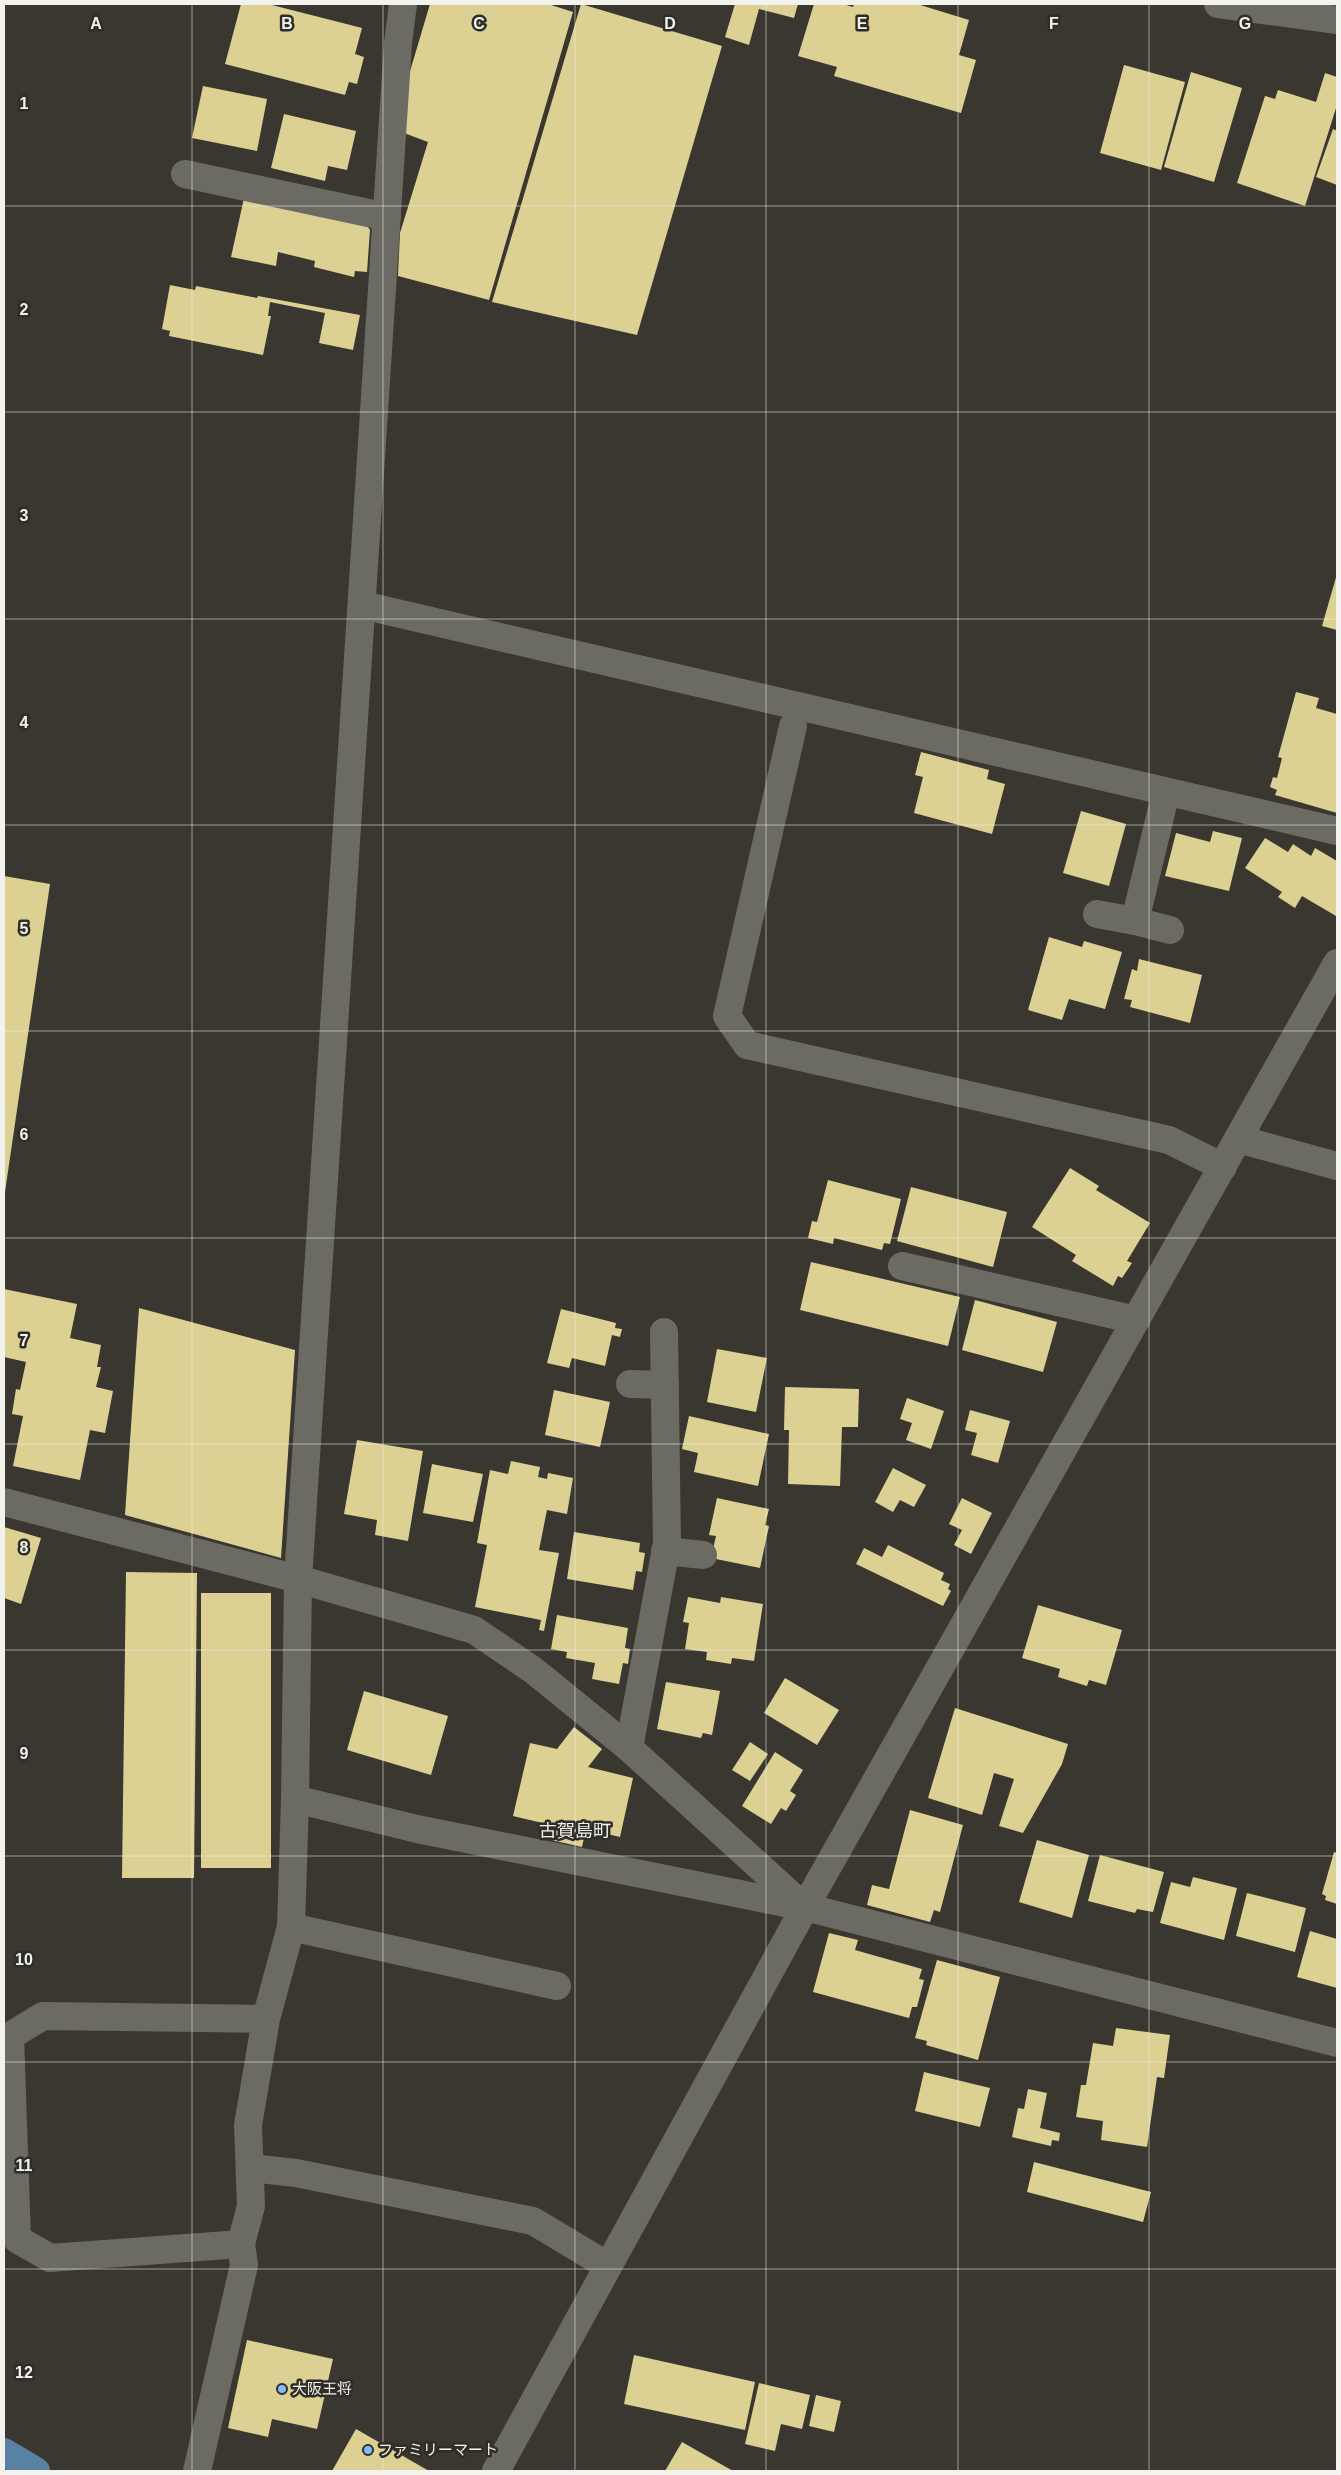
<svg xmlns="http://www.w3.org/2000/svg" width="1341" height="2475" font-family="Helvetica,'Noto Sans JP',sans-serif">
  <style>
    .building { fill: #dcd193 }
    .lines { fill: none; stroke-linecap: round; stroke-linejoin: round }
    .minor { stroke: #6c6b63; stroke-width: 28 }
    .major { stroke: #5981a4; stroke-width: 28 }
    .grid { fill: none; stroke: #f3f2ed; stroke-width: 1; stroke-opacity: 0.55 }
    .poi-dot { fill: #80bdfa; stroke: #2e2d27; stroke-width: 2 }
    .labels { text-anchor: middle; stroke-width: 5; stroke-linejoin: round; paint-order: stroke }
    .poi-label { font-size: 15px; fill: #f3f2ed; stroke: #2e2d27; text-anchor: start }
    .quarter-label { font-size: 18px; fill: #f3f2ed; stroke: #2e2d27 }
    .grid-label { font-size: 16px; text-anchor: middle; font-weight: bold; fill: #f3f2ed; stroke: #2e2d27; stroke-width: 5; stroke-linejoin: round; paint-order: stroke }
  </style>
  <rect width="100%" height="100%" fill="#393730"/>
  <g class="building">
    <polygon points="241,4 268,4 362,28 355,54 364,57 357,84 349,82 345,95 225,64"/>
    <polygon points="430,4 548,4 573,12 489,300 398,276 400,233 428,142 404,133 408,78"/>
    <polygon points="581,4 722,46 637,335 492,302"/>
    <polygon points="735,4 798,4 794,18 759,9 749,45 725,37"/>
    <polygon points="814,4 843,4 853,7 854,4 917,4 969,20 959,55 976,60 961,113 834,76 837,67 798,56"/>
    <polygon points="1124,65 1185,82 1161,170 1100,153"/>
    <polygon points="1191,72 1242,88 1214,182 1164,167"/>
    <polygon points="1325,73 1337,77 1337,105 1305,206 1237,183 1265,96 1275,99 1278,90 1316,102"/>
    <polygon points="203,86 267,99 257,151 192,138"/>
    <polygon points="284,114 356,131 347,170 328,166 325,181 271,168"/>
    <polygon points="1333,129 1337,131 1337,185 1316,177"/>
    <polygon points="244,198 364,221 370,230 367,272 355,271 354,277 314,267 315,261 278,252 276,266 231,257"/>
    <polygon points="170,285 195,290 196,286 257,298 258,296 360,315 353,350 319,343 325,313 270,302 268,316 271,316 263,355 169,336 170,331 162,329"/>
    <polygon points="1337,574 1337,630 1322,626"/>
    <polygon points="1296,692 1319,698 1316,708 1337,714 1337,813 1275,795 1277,790 1270,787 1273,777 1277,778 1282,758 1278,757"/>
    <polygon points="921,752 989,770 987,779 1005,784 992,834 914,813 923,777 915,775"/>
    <polygon points="1081,811 1126,824 1109,886 1063,873"/>
    <polygon points="1213,831 1242,838 1229,891 1165,876 1176,833 1210,842"/>
    <polygon points="1265,838 1288,852 1293,844 1311,856 1315,848 1337,861 1336,916 1302,896 1295,908 1278,897 1282,892 1245,868"/>
    <polygon points="4,876 50,884 5,1192 4,1192"/>
    <polygon points="1049,937 1082,947 1084,941 1122,952 1105,1009 1069,999 1062,1020 1028,1010"/>
    <polygon points="1139,959 1202,975 1190,1023 1130,1007 1132,1000 1124,999 1132,969 1137,971"/>
    <polygon points="1070,1168 1099,1186 1096,1190 1150,1223 1127,1261 1132,1263 1122,1278 1118,1276 1113,1286 1072,1261 1076,1255 1032,1227"/>
    <polygon points="828,1180 901,1199 890,1244 884,1243 882,1250 834,1238 833,1244 808,1238 812,1221 817,1222"/>
    <polygon points="911,1187 1007,1212 993,1267 897,1241"/>
    <polygon points="811,1262 960,1297 948,1346 800,1310"/>
    <polygon points="4,1289 77,1304 70,1338 101,1345 97,1367 101,1367 96,1387 113,1391 105,1433 90,1430 80,1480 13,1466 23,1416 12,1414 16,1389 20,1390 26,1362 4,1357"/>
    <polygon points="975,1300 1057,1322 1043,1372 962,1350"/>
    <polygon points="139,1308 295,1350 281,1558 125,1515"/>
    <polygon points="561,1309 616,1323 615,1328 622,1329 620,1337 612,1335 605,1366 572,1358 569,1368 547,1363"/>
    <polygon points="717,1349 767,1358 756,1412 707,1402"/>
    <polygon points="785,1387 859,1389 858,1427 842,1427 840,1486 788,1484 789,1430 784,1430"/>
    <polygon points="554,1390 610,1402 600,1447 545,1435"/>
    <polygon points="907,1398 944,1411 931,1449 906,1440 912,1423 900,1419"/>
    <polygon points="970,1410 1010,1421 998,1463 971,1455 977,1433 965,1430"/>
    <polygon points="689,1416 769,1434 758,1486 694,1472 698,1453 682,1449"/>
    <polygon points="357,1440 423,1451 408,1541 375,1535 377,1520 344,1514"/>
    <polygon points="511,1461 540,1467 538,1477 547,1479 548,1473 573,1478 567,1514 547,1510 539,1550 559,1553 544,1631 539,1630 541,1620 475,1607 487,1545 477,1543 490,1470 508,1474"/>
    <polygon points="432,1464 483,1474 473,1522 423,1513"/>
    <polygon points="893,1468 926,1485 914,1507 900,1500 893,1512 875,1502"/>
    <polygon points="717,1498 769,1509 765,1525 769,1526 760,1568 711,1558 716,1536 709,1535"/>
    <polygon points="962,1498 992,1513 971,1554 954,1545 962,1530 949,1524"/>
    <polygon points="4,1527 41,1538 21,1604 4,1598"/>
    <polygon points="574,1532 640,1543 639,1552 645,1553 642,1572 636,1571 633,1590 567,1579"/>
    <polygon points="888,1545 944,1573 941,1580 950,1584 948,1589 951,1591 943,1606 856,1564 864,1548 882,1557"/>
    <polygon points="126,1572 197,1573 194,1878 122,1878"/>
    <rect x="201" y="1593" width="70" height="275"/>
    <polygon points="688,1597 720,1603 721,1597 763,1604 754,1661 732,1658 731,1664 706,1660 707,1652 685,1649 689,1623 683,1622"/>
    <polygon points="1038,1605 1122,1630 1106,1685 1089,1680 1087,1686 1058,1677 1060,1669 1022,1658"/>
    <polygon points="557,1615 628,1628 625,1648 630,1649 628,1664 623,1663 619,1684 592,1679 595,1663 566,1658 567,1652 551,1649"/>
    <polygon points="785,1678 839,1710 817,1745 764,1713"/>
    <polygon points="666,1682 720,1691 712,1735 703,1733 701,1738 657,1729"/>
    <polygon points="364,1691 448,1716 431,1775 347,1750"/>
    <polygon points="955,1708 1068,1744 1062,1764 1023,1833 999,1826 1014,1779 994,1773 982,1815 928,1798"/>
    <polygon points="574,1727 602,1749 588,1767 633,1778 620,1837 586,1829 582,1847 551,1840 555,1826 513,1816 530,1743 557,1749"/>
    <polygon points="750,1742 768,1754 750,1781 732,1770"/>
    <polygon points="775,1752 803,1770 790,1791 796,1795 786,1811 781,1808 771,1824 742,1806"/>
    <polygon points="910,1810 963,1825 940,1912 934,1910 930,1922 867,1905 872,1885 889,1889"/>
    <polygon points="1037,1840 1089,1855 1072,1918 1019,1902"/>
    <polygon points="1334,1852 1337,1853 1337,1904 1325,1900 1326,1896 1322,1894"/>
    <polygon points="1100,1855 1164,1872 1153,1912 1137,1909 1135,1913 1088,1901"/>
    <polygon points="1193,1877 1237,1888 1224,1940 1160,1923 1171,1882 1190,1887"/>
    <polygon points="1247,1893 1306,1908 1295,1952 1236,1936"/>
    <polygon points="1310,1931 1337,1939 1337,1988 1297,1977"/>
    <polygon points="829,1933 858,1940 855,1950 922,1969 919,1979 924,1980 917,2007 912,2007 909,2018 813,1992"/>
    <polygon points="937,1960 1000,1977 978,2060 926,2045 927,2041 915,2038"/>
    <polygon points="1116,2028 1170,2035 1164,2078 1157,2077 1147,2147 1101,2140 1103,2121 1076,2117 1081,2085 1086,2085 1093,2043 1113,2046"/>
    <polygon points="924,2072 990,2088 980,2127 915,2111"/>
    <polygon points="1028,2089 1047,2093 1040,2128 1060,2133 1059,2141 1052,2140 1051,2146 1012,2137 1018,2108 1024,2109"/>
    <polygon points="1034,2162 1151,2192 1143,2222 1027,2192"/>
    <polygon points="247,2340 333,2359 317,2429 272,2419 268,2437 228,2428"/>
    <polygon points="634,2355 755,2382 745,2430 624,2404"/>
    <polygon points="759,2383 810,2395 802,2429 781,2424 775,2451 745,2444"/>
    <polygon points="816,2395 841,2401 834,2432 809,2426"/>
    <polygon points="356,2429 429,2471 332,2471"/>
    <polygon points="682,2442 733,2471 665,2471"/>
  </g>
  <g class="lines">
    <g class="minor">
      <polyline points="403,4 398,43 298,1579 295,1799 417,1829 805,1907 1337,2043"/>
      <polyline points="1218,4 1337,20"/>
      <polyline points="185,174 387,217"/>
      <polyline points="362,605 1337,831"/>
      <polyline points="793,726 727,1016 747,1045 1169,1140 1223,1167"/>
      <polyline points="1166,792 1135,921 1170,930"/>
      <polyline points="1097,914 1135,921"/>
      <polyline points="1238,1139 1337,1166"/>
      <polyline points="902,1266 1136,1320"/>
      <polyline points="630,1384 665,1385"/>
      <polyline points="4,1502 298,1579 474,1630 533,1670 629,1748 803,1906"/>
      <polyline points="665,1551 703,1555"/>
      <polyline points="629,1748 667,1543 664,1332"/>
      <polyline points="295,1799 291,1927 557,1986"/>
      <polyline points="266,2019 43,2016 10,2036 17,2239 50,2258 241,2244 251,2206 248,2125 266,2019 291,1927"/>
      <polyline points="250,2168 296,2173 533,2221 608,2266"/>
      <polyline points="197,2471 244,2265 241,2244"/>
      <polyline points="496,2471 805,1907 1337,963"/>
    </g>
    <polyline class="major" points="4,2452 36,2471"/>
  </g>
  <path class="grid" d="M 192,4 L 192,2471M 383,4 L 383,2471M 575,4 L 575,2471M 766,4 L 766,2471M 958,4 L 958,2471M 1149,4 L 1149,2471M 4,206 L 1337,206M 4,412 L 1337,412M 4,619 L 1337,619M 4,825 L 1337,825M 4,1031 L 1337,1031M 4,1238 L 1337,1238M 4,1444 L 1337,1444M 4,1650 L 1337,1650M 4,1856 L 1337,1856M 4,2062 L 1337,2062M 4,2269 L 1337,2269"/>
  <g class="poi-dot">
    <circle cx="282" cy="2389" r="5"/>
    <circle cx="368" cy="2450" r="5"/>
  </g>
  <g class="labels">
    <g class="poi-label">
      <text x="292" y="2394">大阪王将</text>
      <text x="378" y="2455">ファミリーマート</text>
    </g>
    <g class="quarter-label">
      <text x="575" y="1837">古賀島町</text>
    </g>
  </g>
  <g class="grid-label">
    <text x="96" y="29">A</text>
    <text x="287" y="29">B</text>
    <text x="479" y="29">C</text>
    <text x="670" y="29">D</text>
    <text x="862" y="29">E</text>
    <text x="1054" y="29">F</text>
    <text x="1245" y="29">G</text>
    <text x="24" y="109">1</text>
    <text x="24" y="315">2</text>
    <text x="24" y="521">3</text>
    <text x="24" y="728">4</text>
    <text x="24" y="934">5</text>
    <text x="24" y="1140">6</text>
    <text x="24" y="1346">7</text>
    <text x="24" y="1553">8</text>
    <text x="24" y="1759">9</text>
    <text x="24" y="1965">10</text>
    <text x="24" y="2171">11</text>
    <text x="24" y="2378">12</text>
  </g>
  <rect width="1341" height="2475" fill="none" stroke="#f3f2ed" stroke-width="10"/>
</svg>
